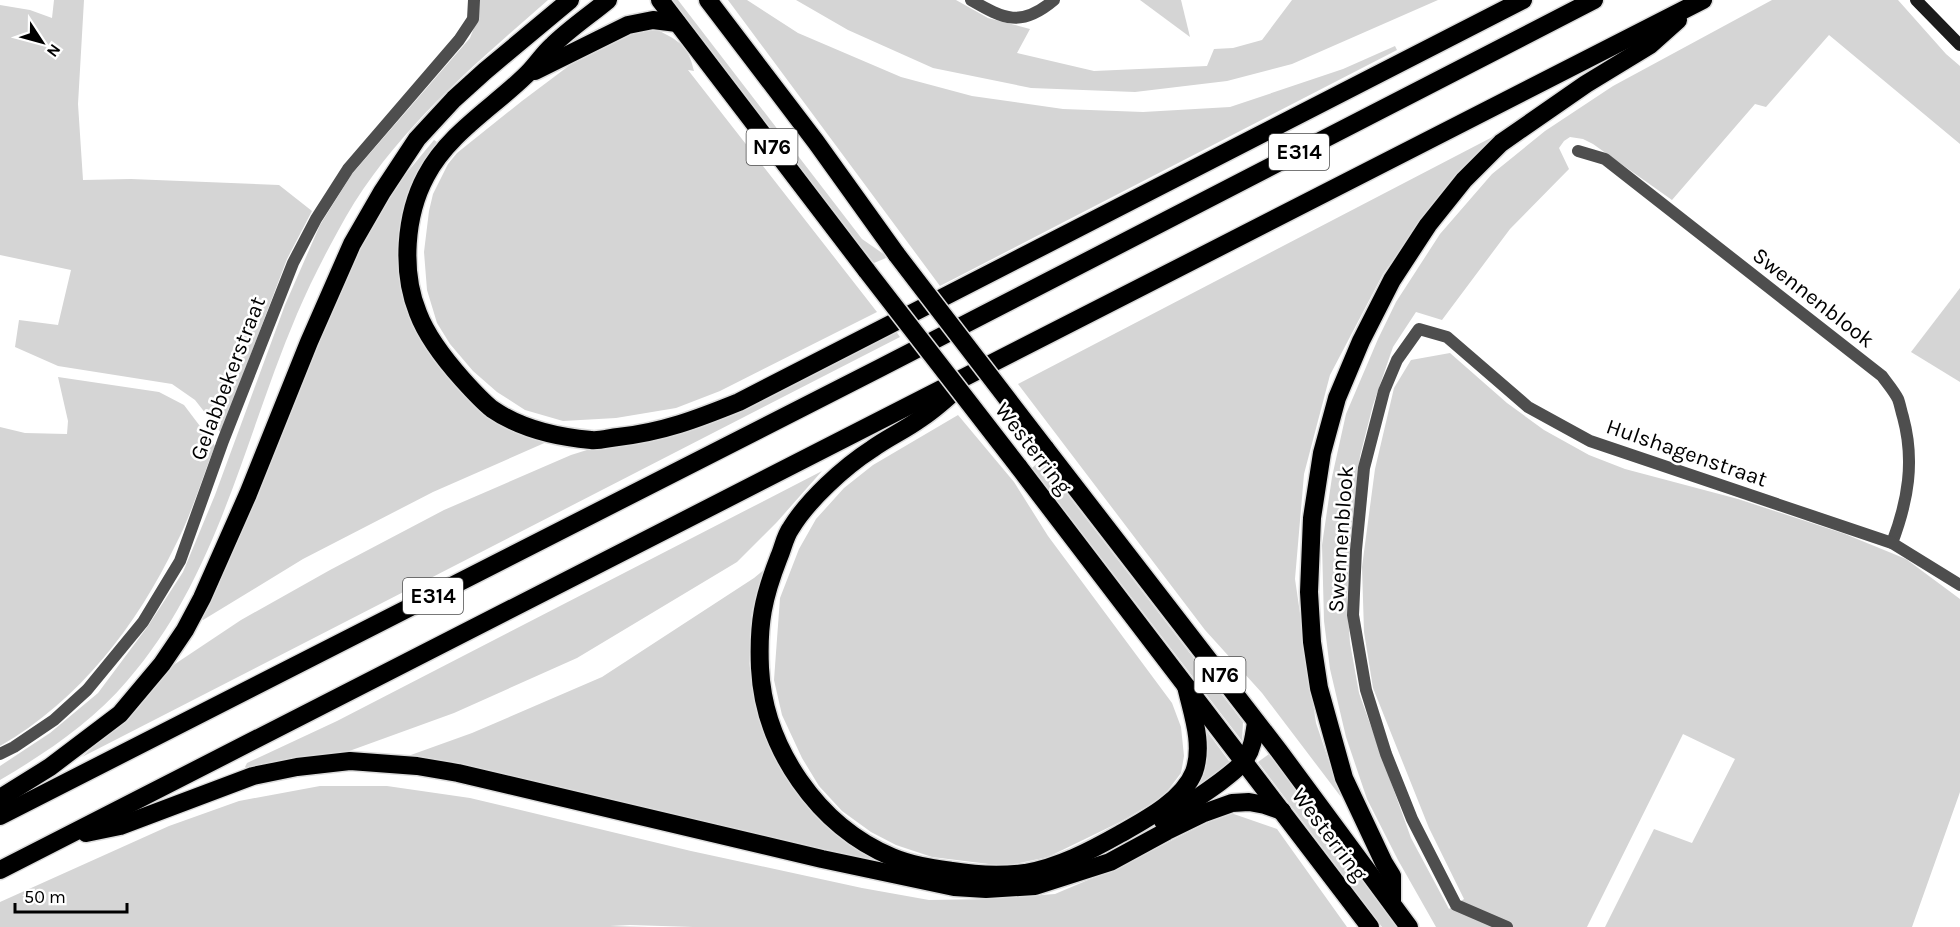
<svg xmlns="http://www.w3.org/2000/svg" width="1960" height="927" font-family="Karla,sans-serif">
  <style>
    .green { fill: #d5d5d5 }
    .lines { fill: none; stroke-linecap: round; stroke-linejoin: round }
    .highway-casing { stroke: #dbdbdb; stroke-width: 21 }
    .street { stroke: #4e4e4e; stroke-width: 12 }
    .secondary { stroke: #1b1b1b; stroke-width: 12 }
    .highway { stroke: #000; stroke-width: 18 }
    .highway-bridge-casing { stroke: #dbdbdb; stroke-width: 21; stroke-linecap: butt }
    .highway-bridge { stroke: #000; stroke-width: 18 }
    .labels { text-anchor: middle; stroke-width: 5; stroke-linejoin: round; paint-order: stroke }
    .shield { fill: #fff; stroke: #4c4c4c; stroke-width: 1.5 }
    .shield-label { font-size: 21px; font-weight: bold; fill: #000 }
    .street-label { font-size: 22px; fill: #000; stroke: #fff }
  </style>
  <rect width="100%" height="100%" fill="#fff"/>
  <g class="green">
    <polygon points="54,0 84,0 78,104 83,180 131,179 279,185 312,211 287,259 221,433 195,400 172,384 58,366 15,347 19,320 58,325 71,270 0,255 0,5 30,10 52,18"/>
    <path d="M 479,0 L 548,0 C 470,68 387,138 338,231 C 323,258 309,286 297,314 C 244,438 218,577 127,681 C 92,722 46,753 0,780 L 0,766 L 50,733 L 98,693 L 148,626 L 183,572 L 215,495 L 285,305 L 320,225 L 352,174 L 470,38 L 479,15 Z"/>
    <polygon points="668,0 678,0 862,239 885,255 886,258 874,263"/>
    <polygon points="728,0 747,0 798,33 901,77 972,96 1063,109 1143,112 1230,107 1343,69 1395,46 1397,50 940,286"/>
    <polygon points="796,0 956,0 988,18 1030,29 1017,53 1094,71 1207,66 1214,49 1233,48 1262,40 1292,0 1438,0 1292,64 1227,81 1135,92 1031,88 933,68 848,30"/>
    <polygon points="1140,0 1181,0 1190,37"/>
    <polygon points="1772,0 1898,0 1946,54 1960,66 1960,144 1829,35 1766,107 1755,104 1672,200 1593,144 1583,139 1570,137 1564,141 1559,148 1569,169 1510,229 1442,320 1416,312 1393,347 1373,405 1360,456 1352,528 1347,599 1350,643 1359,693 1411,838 1449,909 1464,899 1429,828 1373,688 1364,632 1362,567 1375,469 1394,388 1411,360 1450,353 1507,403 1544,430 1589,455 1625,469 1738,499 1845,534 1906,559 1960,599 1960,792 1912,927 1605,927 1654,829 1692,843 1735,759 1683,734 1587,927 1436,927 1398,860 1367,799 1346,737 1330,669 1324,621 1322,545 1332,477 1346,414 1378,339 1396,302 1440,234 1492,174 1545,131 1613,86"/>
    <path d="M 658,30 C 680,42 688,45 694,71 L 688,70 L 877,312 L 720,391 L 676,408 L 616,418 L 563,421 L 525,410 L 497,392 L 473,371 L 450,344 L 437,323 L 427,290 L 424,252 L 429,211 L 433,194 L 448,164 L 457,153 L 522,101 L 578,59 L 636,32 Z"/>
    <polygon points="1504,131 1440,194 1383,274 1330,375 1304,474 1295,579 1316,723 1341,797 1262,693 1205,630 1018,384"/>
    <polygon points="434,140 437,142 413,187 415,327 434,361 456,387 485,412 549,441 433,492 303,559 203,620 200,617 332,304 356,254 376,218 400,181"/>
    <polygon points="1960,288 1960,382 1911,352"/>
    <polygon points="895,330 900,337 82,757 136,708 159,679 175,664 241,620 330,570 444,510 571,455 587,450 619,445"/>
    <path d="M 58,377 L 159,392 L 184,405 L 215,446 C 202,478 192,513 176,544 C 137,625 79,701 0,746 L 0,427 L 25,433 L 67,434 L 68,421 Z"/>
    <polygon points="958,415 1014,482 1048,536 1172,703 1181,727 1184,756 1181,773 1163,797 1120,822 1048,857 1005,866 932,857 896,845 871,832 842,811 819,786 802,758 782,715 774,680 780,598 799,549 816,519 844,488 873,465"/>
    <polygon points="1041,460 1243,722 1242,741 1032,468"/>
    <polygon points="822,471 777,522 737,562 577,658 454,713 341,754 248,770 245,767 247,763 337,721"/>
    <polygon points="766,568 752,611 749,663 760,717 777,760 792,787 851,845 880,863 482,770 408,756 472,733 602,677 754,578"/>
    <polygon points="1204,730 1206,730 1232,765 1187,798"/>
    <polygon points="1269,754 1399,927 1382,927 1258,762"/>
    <polygon points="320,786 387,786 470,798 691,851 862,888 929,900 989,899 1055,894 1121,866 1228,812 1277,829 1347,927 693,927 630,925 610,926 649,927 0,927 0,902 169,826 239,801"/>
  </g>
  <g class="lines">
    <defs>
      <g id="highway">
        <path d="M 608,0 C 590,15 569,29 552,46 C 542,55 535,67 525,76 C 492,108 448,134 426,176 C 405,215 401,271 418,313 C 427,337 446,361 463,380 C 472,390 482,401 492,409 C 521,429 556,437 591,440 C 599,441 609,438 618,437 C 663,432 697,419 739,402 L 1523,0"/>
        <polyline points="660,0 867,271"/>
        <polyline points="708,0 816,142 897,255"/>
        <polyline points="535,71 628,25 653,20 677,23"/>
        <path d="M 956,390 C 945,400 933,411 920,419 C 905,430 887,438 872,449 C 844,467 808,500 791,528 C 785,536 783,548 779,557 C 763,598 758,623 760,668 C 764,748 818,826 892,857 C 911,865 932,868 952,871 C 976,875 1001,876 1025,873 C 1059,867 1090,851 1120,834 C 1145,820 1183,800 1194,772 C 1204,744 1192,713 1186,686"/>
        <polyline points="1045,448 1279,751 1409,927"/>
        <polyline points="1018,466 1370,927"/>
        <polyline points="0,798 50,767 120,714 162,664 185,630 202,598 248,494 309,342 352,244 382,192 417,139 454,99 485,71 570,0"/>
        <polyline points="0,816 880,368 1594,0"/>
        <path d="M 1163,821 C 1181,808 1236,775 1246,758 C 1253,747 1254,735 1256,722"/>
        <polyline points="86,833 120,826 253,776 297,767 350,761 417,766 458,773 822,859 954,887 986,889 1035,886 1110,862 1167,831 1204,813 1232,803 1249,802 1265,805 1282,811"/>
        <polyline points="0,870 1703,0"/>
        <polyline points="1392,903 1392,876 1384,863 1344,778 1319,688 1312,642 1309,592 1312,518 1322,453 1337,398 1361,341 1392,280 1428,225 1464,180 1501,143 1586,84 1650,45 1678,20"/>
      </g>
    </defs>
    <use href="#highway" class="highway-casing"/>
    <g class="street">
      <path d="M 971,0 C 1004,19 1021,28 1054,0"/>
      <path d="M 1578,151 L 1605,159 L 1882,376 C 1887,383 1894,391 1898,399 C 1900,404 1901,411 1903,417 C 1915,461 1908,501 1892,543"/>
      <polyline points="0,754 14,747 54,720 87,690 143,622 180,561 223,441 293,263 316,219 348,169 459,40 473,19 474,0"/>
      <polyline points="1507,927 1456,905 1412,819 1386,754 1366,690 1353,615 1356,550 1364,468 1384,391 1397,360 1419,329 1447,337 1528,407 1590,441 1892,543 1960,585"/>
    </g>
    <polyline class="secondary" points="1916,0 1960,45"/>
    <use href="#highway" class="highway"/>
    <defs>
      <g id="highway-bridge">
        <polyline points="897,255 1045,448"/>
        <polyline points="867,271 1018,466"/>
      </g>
    </defs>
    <use href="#highway-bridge" class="highway-bridge-casing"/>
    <use href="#highway-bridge" class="highway-bridge"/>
  </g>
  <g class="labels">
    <g class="shield">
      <rect x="746.5" y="129" width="51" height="36" rx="4.5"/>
      <rect x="1269" y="134" width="60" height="36" rx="4.5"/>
      <rect x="403" y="578" width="60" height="36" rx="4.5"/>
      <rect x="1194.5" y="657" width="51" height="36" rx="4.5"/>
    </g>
    <g class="shield-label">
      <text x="772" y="154">N76</text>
      <text x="1299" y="159">E314</text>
      <text x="433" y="603">E314</text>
      <text x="1220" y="682">N76</text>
    </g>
    <g class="street-label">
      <text transform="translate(1814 297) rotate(38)" y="8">Swennenblook</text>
      <text transform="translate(227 378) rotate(-69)" y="8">Gelabbekerstraat</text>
      <text transform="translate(1034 448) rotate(52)" y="8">Westerring</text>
      <text transform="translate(1687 452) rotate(19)" y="8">Hulshagenstraat</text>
      <text transform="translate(1340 539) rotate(-86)" y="8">Swennenblook</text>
      <text transform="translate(1330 834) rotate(53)" y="8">Westerring</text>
    </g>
  </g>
  <g transform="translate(42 42) rotate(126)" stroke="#ffffff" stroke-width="4.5" paint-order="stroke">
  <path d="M0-4.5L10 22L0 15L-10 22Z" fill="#000000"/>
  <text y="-9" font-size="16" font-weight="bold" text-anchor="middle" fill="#000000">N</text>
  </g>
  <path d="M15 903v9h112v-9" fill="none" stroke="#000000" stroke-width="3"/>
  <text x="24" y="903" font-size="18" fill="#000000" stroke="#ffffff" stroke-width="4.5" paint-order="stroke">50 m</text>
</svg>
